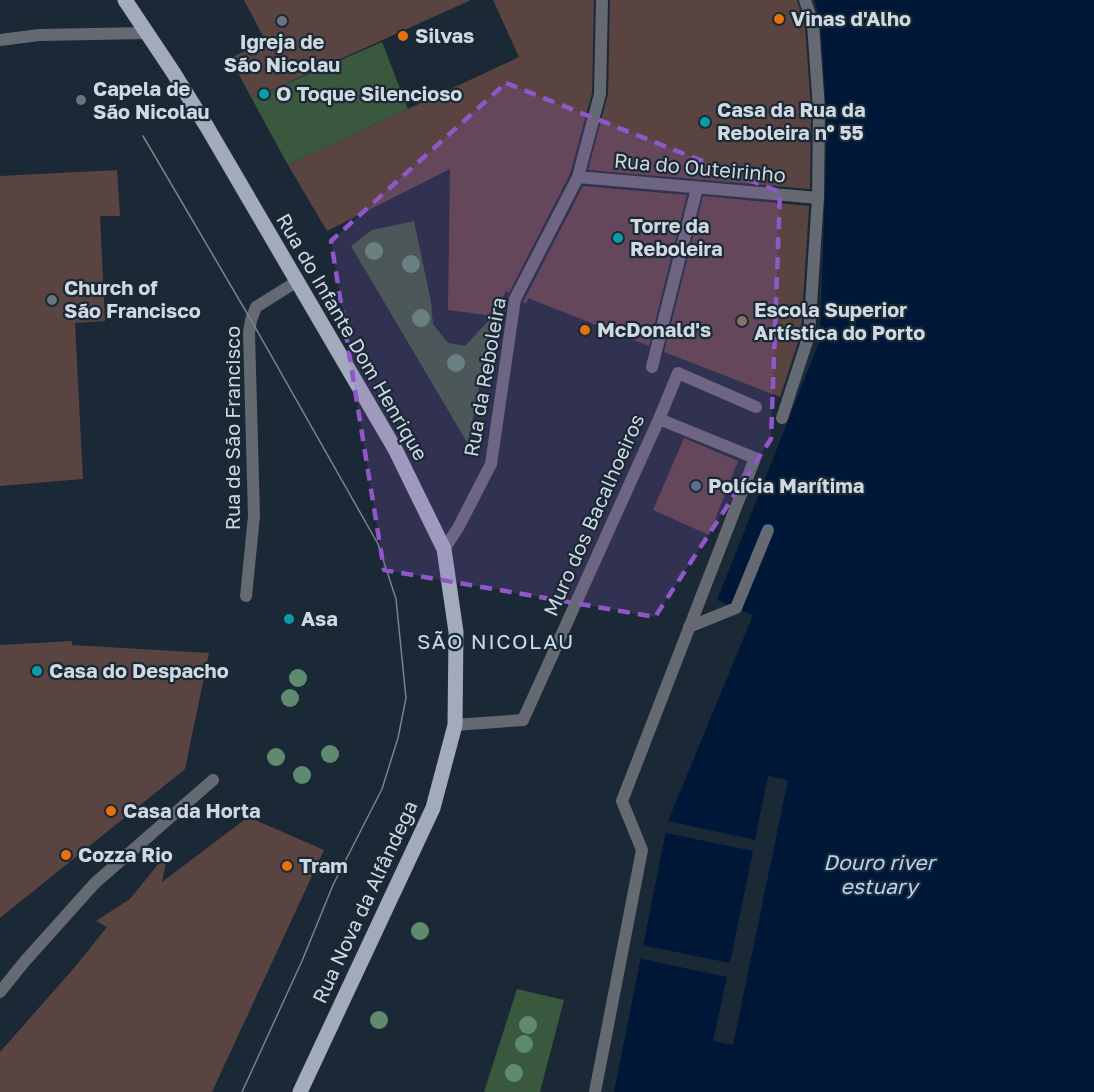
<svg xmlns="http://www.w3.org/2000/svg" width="1094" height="1092" font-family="'Golos Text',sans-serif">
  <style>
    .green { fill: #3a583d }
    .water { fill: #001838 }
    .pier { fill: #1a2935 }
    .building { fill: #5a4442 }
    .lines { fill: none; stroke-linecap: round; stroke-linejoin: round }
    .lane { stroke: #656971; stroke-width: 12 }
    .street { stroke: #656971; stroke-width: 12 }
    .primary { stroke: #a2aabb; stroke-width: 15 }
    .tram { stroke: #77838d; stroke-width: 1.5 }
    .tree { fill: #608a6f }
    .marked { fill: #9057c8; fill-opacity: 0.2; stroke: #9057c8; stroke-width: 4.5; stroke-dasharray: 12 8; stroke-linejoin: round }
    .food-dot { fill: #e8710a; stroke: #1a2935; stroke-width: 2 }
    .worship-dot { fill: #6b7280; stroke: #1a2935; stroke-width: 2 }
    .culture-dot { fill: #0f9aa8; stroke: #1a2935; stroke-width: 2 }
    .education-dot { fill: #8d6e63; stroke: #1a2935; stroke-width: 2 }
    .service-dot { fill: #5c6f8a; stroke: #1a2935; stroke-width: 2 }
    .labels { text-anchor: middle; stroke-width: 4.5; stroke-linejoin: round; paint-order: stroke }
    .poi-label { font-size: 20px; font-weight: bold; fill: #d0d9e1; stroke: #1a2935; text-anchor: start }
    .street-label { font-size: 20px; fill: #d0d9e1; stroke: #1a2935 }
    .neighbourhood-label { font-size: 21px; letter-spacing: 1.5px; fill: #c9dcec; stroke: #1a2935 }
    .water-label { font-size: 21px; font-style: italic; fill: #b5d3f8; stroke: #1a2935 }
  </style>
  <rect width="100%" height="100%" fill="#1a2935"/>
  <g class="green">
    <polygon points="382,42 408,109 288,165 252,99"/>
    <polygon points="414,221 431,302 433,324 448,343 465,346 493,316 468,444 351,246 372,230"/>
    <polygon points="517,989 564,1000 540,1092 484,1092"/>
  </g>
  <polygon class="water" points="815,0 1094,0 1094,1092 614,1092 668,821 753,615 717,600 820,340 827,129 821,27"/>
  <polygon class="pier" points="768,776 788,780 733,1045 713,1041 727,977 638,958 641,945 730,963 753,851 666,833 668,821 755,840"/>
  <g class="building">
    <polygon points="244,0 471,0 252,99 230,58 266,42"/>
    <polygon points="493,0 594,0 592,93 570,174 509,293 506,291 493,316 448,310 450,169 327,231 288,165 519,57"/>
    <polygon points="610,0 797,0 805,26 811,109 810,189 588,170 608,94"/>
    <polygon points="117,170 120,216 100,216 105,321 75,323 83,479 0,486 0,176"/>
    <polygon points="583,186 687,195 649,346 528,298 526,304 523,302"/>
    <polygon points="703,196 809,206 801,333 780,397 664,352"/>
    <polygon points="684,438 738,461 709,535 653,510"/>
    <polygon points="72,641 72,645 209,653 185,769 0,918 0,645"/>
    <polygon points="248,817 324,850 212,1092 0,1092 0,1052 74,968 107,927 96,921 130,899 168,852 162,882"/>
  </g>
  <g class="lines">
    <g class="lane">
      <polyline points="689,627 736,608 768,530"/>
      <polyline points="595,1092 642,850 622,801 755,458 659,419"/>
    </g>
    <g class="street">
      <polyline points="0,40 39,35 147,33"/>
      <polyline points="578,177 818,198"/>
      <polyline points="652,367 697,188"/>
      <polyline points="782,418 809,335 818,198 819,109 813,24 805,0"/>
      <polyline points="444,549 458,528 491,464 515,299 578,177 600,94 602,0"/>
      <polyline points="246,596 254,516 249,333 251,320 256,307 296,282"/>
      <polyline points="455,725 523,720 659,419 678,373 756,407"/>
      <polyline points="0,992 25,961 95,883 213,780"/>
    </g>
    <polyline class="primary" points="125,0 173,72 207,127 395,449 444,549 456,632 455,725 433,808 300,1092"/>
    <polyline class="tram" points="143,136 251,320 378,544 396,599 406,698 398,738 382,789 333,885 302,961 242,1092"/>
  </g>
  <g class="tree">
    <circle cx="374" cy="251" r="9"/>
    <circle cx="411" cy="264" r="9"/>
    <circle cx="421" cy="318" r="9"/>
    <circle cx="456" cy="363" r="9"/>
    <circle cx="298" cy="678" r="9"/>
    <circle cx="290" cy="698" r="9"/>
    <circle cx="330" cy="754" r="9"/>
    <circle cx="276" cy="757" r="9"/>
    <circle cx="302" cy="775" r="9"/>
    <circle cx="420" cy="931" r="9"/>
    <circle cx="379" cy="1020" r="9"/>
    <circle cx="528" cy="1025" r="9"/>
    <circle cx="524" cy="1044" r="9"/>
    <circle cx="514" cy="1073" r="9"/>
  </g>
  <path class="marked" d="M 506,83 L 780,192 L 771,439 L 655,617 L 384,570 L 331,241 Z"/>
  <g class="food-dot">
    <circle cx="779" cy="19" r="6"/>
    <circle cx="403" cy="36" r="6"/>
    <circle cx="585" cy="330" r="6"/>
    <circle cx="111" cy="811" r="6"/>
    <circle cx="66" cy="855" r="6"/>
    <circle cx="287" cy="866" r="6"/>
  </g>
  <g class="worship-dot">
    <circle cx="282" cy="21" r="6"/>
    <circle cx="81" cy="100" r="6"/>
    <circle cx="52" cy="300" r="6"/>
  </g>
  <g class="culture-dot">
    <circle cx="264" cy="94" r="6"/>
    <circle cx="705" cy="122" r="6"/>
    <circle cx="618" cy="238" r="6"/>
    <circle cx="289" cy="619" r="6"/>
    <circle cx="37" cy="671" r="6"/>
  </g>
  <circle class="education-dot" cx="742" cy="321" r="6"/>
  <circle class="service-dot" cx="696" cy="486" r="6"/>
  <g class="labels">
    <g class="poi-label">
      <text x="791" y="26">Vinas d'Alho</text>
      <text x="415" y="43">Silvas</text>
      <text x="282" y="49" text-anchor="middle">Igreja de<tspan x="282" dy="23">São Nicolau</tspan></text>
      <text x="93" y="96">Capela de<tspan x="93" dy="23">São Nicolau</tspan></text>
      <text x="276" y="101">O Toque Silencioso</text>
      <text x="717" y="117">Casa da Rua da<tspan x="717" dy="23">Reboleira nº 55</tspan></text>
      <text x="630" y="233">Torre da<tspan x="630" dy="23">Reboleira</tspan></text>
      <text x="64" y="295">Church of<tspan x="64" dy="23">São Francisco</tspan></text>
      <text x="754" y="317">Escola Superior<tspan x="754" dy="23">Artística do Porto</tspan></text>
      <text x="597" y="337">McDonald's</text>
      <text x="708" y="493">Polícia Marítima</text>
      <text x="301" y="626">Asa</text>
      <text x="49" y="678">Casa do Despacho</text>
      <text x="123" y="818">Casa da Horta</text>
      <text x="78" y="862">Cozza Rio</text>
      <text x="299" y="873">Tram</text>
    </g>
    <g class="street-label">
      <text transform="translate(700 168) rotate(5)" y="7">Rua do Outeirinho</text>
      <text transform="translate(352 337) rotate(60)" y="7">Rua do Infante Dom Henrique</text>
      <text transform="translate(485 377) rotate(-80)" y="7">Rua da Reboleira</text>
      <text transform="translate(233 428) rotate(-90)" y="7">Rua de São Francisco</text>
      <text transform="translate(594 515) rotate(-66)" y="7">Muro dos Bacalhoeiros</text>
      <text transform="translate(365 902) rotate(-65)" y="7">Rua Nova da Alfândega</text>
    </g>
    <g class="neighbourhood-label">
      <text x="496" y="649">SÃO NICOLAU</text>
    </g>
    <g class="water-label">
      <text x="879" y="870">Douro river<tspan x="879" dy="24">estuary</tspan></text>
    </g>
  </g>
</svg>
